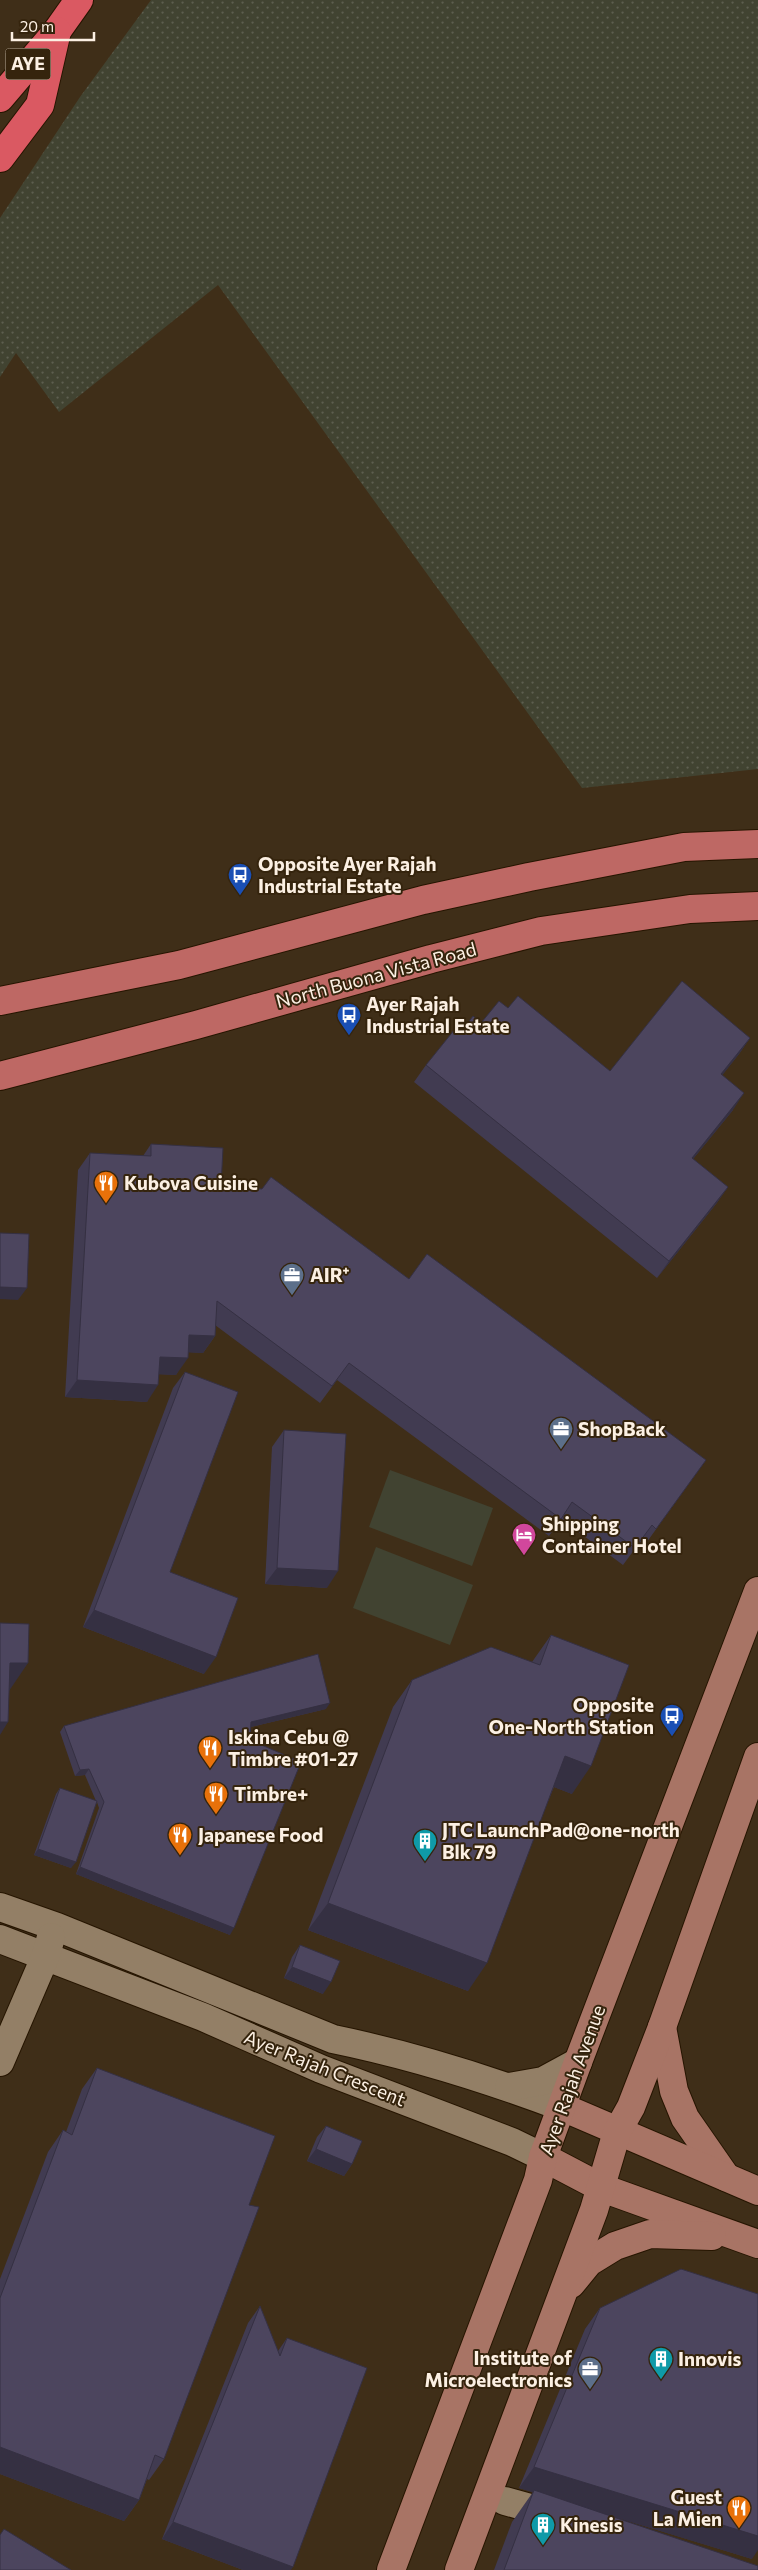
<svg xmlns="http://www.w3.org/2000/svg" width="758" height="2570" font-family="Commissioner,sans-serif">
  <style>
    .grass { fill: url(#grass-dots) }
    .garden { fill: #414331 }
    .lines { fill: none; stroke-linecap: round; stroke-linejoin: round }
    .street-casing { stroke: #261501; stroke-width: 30 }
    .secondary-casing { stroke: #261501; stroke-width: 30 }
    .primary-casing { stroke: #261501; stroke-width: 30 }
    .highway-casing { stroke: #261501; stroke-width: 30 }
    .street { stroke: #937f66; stroke-width: 28 }
    .secondary { stroke: #a87465; stroke-width: 28 }
    .primary { stroke: #be6864; stroke-width: 28 }
    .highway { stroke: #da5962; stroke-width: 28 }
    .wall { fill: #413b51 }
    .shaded-wall { fill: #353042 }
    .building { fill: #4c455e; stroke: #353042 }
    .labels { text-anchor: middle; stroke-width: 4; stroke-linejoin: round; paint-order: stroke }
    .shield { fill: #35240d; stroke: #c0b3a3; stroke-width: 1 }
    .shield-label { font-size: 18px; font-weight: bold; fill: #fcf0e3 }
    .poi-label { font-size: 19px; font-weight: bold; fill: #fcf0e3; stroke: #35240d; text-anchor: start }
    .street-label { font-size: 19px; fill: #fcf0e3; stroke: #35240d }
  </style>
  <defs>
    <pattern id="grass-dots" width="8" height="8" patternUnits="userSpaceOnUse" patternTransform="scale(1.25)"><rect width="8" height="8" fill="#414331"/><path d="M2 2h.1M6 6h.1" fill="none" stroke="#5d5e4f" stroke-width="1.8" stroke-linecap="round"/></pattern>
  </defs>
  <rect width="100%" height="100%" fill="#3f2e18"/>
  <polygon class="grass" points="151,0 758,0 758,769 582,788 218,285 59,412 16,353 0,377 0,218 80,97"/>
  <g class="garden">
    <polygon points="390,1470 493,1508 472,1566 369,1527"/>
    <polygon points="376,1547 473,1585 450,1645 353,1608"/>
  </g>
  <g class="lines">
    <defs>
      <g id="street">
        <path d="M 0,1907 L 57,1927 L 333,2039 C 411,2055 488,2079 562,2107"/>
        <polyline points="0,1939 203,2017 321,2069 512,2142 543,2157"/>
        <polyline points="0,2062 46,1955 51,1937"/>
        <polyline points="509,2087 543,2081 578,2062"/>
        <polyline points="505,2501 559,2516"/>
      </g>
      <g id="secondary">
        <polyline points="662,2027 674,2091 685,2118 726,2177"/>
        <polyline points="562,2107 758,2191"/>
        <polyline points="543,2157 602,2188 758,2244"/>
        <polyline points="571,2284 589,2262 615,2246 650,2234 712,2236"/>
        <polyline points="391,2570 538,2180 543,2157 578,2062 758,1591"/>
        <polyline points="459,2570 594,2210 617,2132 631,2107 662,2027 758,1757"/>
      </g>
      <g id="primary">
        <polyline points="0,1001 179,965 423,900 529,877 684,847 758,844"/>
        <polyline points="0,1076 196,1025 431,959 541,931 690,909 758,906"/>
      </g>
      <g id="highway">
        <polyline points="0,98 57,31 79,0"/>
        <polyline points="0,158 40,105 57,31"/>
      </g>
    </defs>
    <use href="#street" class="street-casing"/>
    <use href="#secondary" class="secondary-casing"/>
    <use href="#primary" class="primary-casing"/>
    <use href="#highway" class="highway-casing"/>
    <use href="#street" class="street"/>
    <use href="#secondary" class="secondary"/>
    <use href="#primary" class="primary"/>
    <use href="#highway" class="highway"/>
  </g>
  <g class="wall">
    <polygon points="508,1008 610,1071 750,1038 739,1054 722,1075 733,1110 693,1159 728,1187 716,1204 657,1278 414,1082 426,1065 464,1028 481,1023"/>
    <polygon points="151,1144 221,1186 409,1279 706,1460 644,1546 640,1542 623,1565 561,1519 549,1536 337,1380 320,1403 215,1325 215,1336 203,1353 188,1352 176,1375 159,1374 147,1402 65,1397 78,1170 90,1153 143,1156"/>
    <polygon points="185,1372 170,1572 204,1674 83,1627 173,1388"/>
    <polygon points="284,1430 327,1588 265,1584 272,1447"/>
    <polygon points="551,1635 572,1794 554,1787 468,1991 308,1930 393,1707 412,1680 532,1662"/>
    <polygon points="326,1709 251,1727 230,1935 76,1874 99,1808 97,1802 71,1868 34,1855 56,1794 60,1788 96,1801 85,1775 75,1776 60,1732 64,1726"/>
    <polygon points="300,1945 323,1994 284,1978 292,1957"/>
    <polygon points="97,2068 249,2205 164,2459 149,2480 147,2479 139,2500 124,2521 0,2474 0,2279 48,2152 63,2130 66,2132 82,2089"/>
    <polygon points="326,2126 352,2164 344,2176 307,2161 317,2137"/>
    <polygon points="260,2306 278,2351 287,2338 291,2570 243,2570 162,2539 248,2323"/>
    <polygon points="600,2308 752,2559 602,2513 758,2570 494,2570 512,2522 533,2492 519,2488 585,2329"/>
  </g>
  <g class="shaded-wall">
    <polygon points="750,1038 739,1054 710,1091 721,1074"/>
    <polygon points="744,1093 733,1110 680,1175 692,1158"/>
    <polygon points="728,1187 716,1204 657,1278 669,1261"/>
    <polygon points="0,1287 27,1288 18,1300 0,1299"/>
    <polygon points="189,1335 215,1336 203,1353 177,1352"/>
    <polygon points="160,1357 188,1358 176,1375 148,1374"/>
    <polygon points="77,1380 158,1385 147,1402 65,1397"/>
    <polygon points="277,1568 338,1571 327,1588 265,1584"/>
    <polygon points="94,1610 216,1657 204,1674 83,1627"/>
    <polygon points="10,1663 28,1663 9,1691"/>
    <polygon points="330,1703 326,1709 247,1728 251,1722"/>
    <polygon points="0,1722 8,1722 0,1735"/>
    <polygon points="565,1756 591,1766 572,1794 546,1784"/>
    <polygon points="89,1769 85,1775 75,1776 80,1770"/>
    <polygon points="38,1849 76,1862 71,1868 34,1855"/>
    <polygon points="80,1867 234,1928 230,1935 76,1874"/>
    <polygon points="328,1903 487,1963 468,1991 308,1930"/>
    <polygon points="292,1967 331,1982 323,1994 284,1978"/>
    <polygon points="316,2149 352,2164 344,2176 307,2161"/>
    <polygon points="0,2447 139,2500 124,2521 0,2474"/>
    <polygon points="534,2467 758,2536 758,2550 752,2559 519,2488"/>
    <polygon points="173,2522 293,2567 291,2570 243,2570 162,2539"/>
  </g>
  <g class="building">
    <polygon points="682,981 750,1038 721,1074 744,1093 692,1158 728,1187 669,1261 426,1065 459,1024 464,1028 473,1016 481,1023 499,1001 508,1008 518,996 610,1071"/>
    <polygon points="151,1144 223,1148 221,1186 262,1189 271,1177 409,1279 427,1254 706,1460 656,1529 652,1525 635,1548 572,1502 561,1519 349,1363 332,1386 217,1301 215,1336 189,1335 188,1358 160,1357 158,1385 77,1380 90,1153 151,1156"/>
    <polygon points="0,1233 29,1234 27,1288 0,1287"/>
    <polygon points="185,1372 238,1392 170,1572 238,1598 216,1657 94,1610"/>
    <polygon points="284,1430 346,1434 338,1571 277,1568"/>
    <polygon points="0,1623 29,1624 28,1663 10,1663 8,1722 0,1722"/>
    <polygon points="551,1635 629,1665 591,1766 565,1756 487,1963 328,1903 412,1680 491,1647 540,1665"/>
    <polygon points="318,1654 330,1703 251,1722 250,1740 301,1762 234,1928 80,1867 104,1802 89,1769 80,1770 64,1726"/>
    <polygon points="60,1788 97,1801 76,1862 38,1849"/>
    <polygon points="300,1945 340,1961 331,1982 292,1967"/>
    <polygon points="97,2068 275,2136 249,2205 259,2207 164,2459 155,2455 139,2500 0,2447 0,2298 63,2130 72,2135"/>
    <polygon points="326,2126 362,2141 352,2164 316,2149"/>
    <polygon points="681,2269 758,2294 758,2536 534,2467 600,2308"/>
    <polygon points="260,2306 280,2356 287,2338 367,2368 293,2567 173,2522"/>
    <polygon points="534,2490 758,2566 758,2570 504,2570"/>
    <polygon points="4,2529 71,2570 0,2570 0,2535"/>
  </g>
  <defs>
    <symbol id="bus-pin" viewBox="-11 -11 22 30"><path d="M0 17L-7.5 6A9.5 9.5 0 1 1 7.5 6Z" fill="#1a4fb4" stroke="#35240d"/><path d="M-5-6H5V4H4V6H2V4H-2V6H-4V4H-5ZM-3.5-4V0h7V-4ZM-3.5 1.2v1.5H-2V1.2ZM2 1.2v1.5H3.5V1.2Z" fill="#fff"/></symbol>
    <symbol id="restaurant-pin" viewBox="-11 -11 22 30"><path d="M0 17L-7.5 6A9.5 9.5 0 1 1 7.5 6Z" fill="#e8710a" stroke="#35240d"/><path d="M-5-6h1v4h1v-4h1v4h1v-4h1v5L-1.5 .5V6h-2V.5L-5-1ZM5-6V6H3V1.5H1.5Q1.5-4 5-6Z" fill="#fff"/></symbol>
    <symbol id="office-pin" viewBox="-11 -11 22 30"><path d="M0 17L-7.5 6A9.5 9.5 0 1 1 7.5 6Z" fill="#5c6f8a" stroke="#35240d"/><path d="M-6-3h4V-5.5h4V-3h4V5H-6ZM-1-4.5V-3h2v-1.5ZM-6 0V1H6V0Z" fill="#fff"/></symbol>
    <symbol id="hotel-pin" viewBox="-11 -11 22 30"><path d="M0 17L-7.5 6A9.5 9.5 0 1 1 7.5 6Z" fill="#d1479c" stroke="#35240d"/><path d="M-6-4.5h1.5V1H6V5H4.5V3h-9V5H-6ZM-4 0a1.8 1.8 0 1 1 3.6 0ZM.5 0V-2.5h3Q6-2.5 6 0Z" fill="#fff"/></symbol>
    <symbol id="building-pin" viewBox="-11 -11 22 30"><path d="M0 17L-7.5 6A9.5 9.5 0 1 1 7.5 6Z" fill="#0f9aa8" stroke="#35240d"/><path d="M-4-6H4V6H1V3H-1V6H-4ZM-2.5-4.3h1.7v1.8h-1.7ZM.8-4.3h1.7v1.8H.8ZM-2.5-1h1.7V.8h-1.7ZM.8-1h1.7V.8H.8Z" fill="#fff"/></symbol>
  </defs>
  <g fill-rule="evenodd">
    <use href="#bus-pin" x="226" y="861" width="28" height="38"/>
    <use href="#bus-pin" x="335" y="1001" width="28" height="38"/>
    <use href="#restaurant-pin" x="92" y="1169" width="28" height="38"/>
    <use href="#office-pin" x="278" y="1261" width="28" height="38"/>
    <use href="#office-pin" x="547" y="1415" width="28" height="38"/>
    <use href="#hotel-pin" x="510" y="1521" width="28" height="38"/>
    <use href="#bus-pin" x="658" y="1702" width="28" height="38"/>
    <use href="#restaurant-pin" x="196" y="1734" width="28" height="38"/>
    <use href="#restaurant-pin" x="202" y="1780" width="28" height="38"/>
    <use href="#restaurant-pin" x="166" y="1821" width="28" height="38"/>
    <use href="#building-pin" x="411" y="1827" width="28" height="38"/>
    <use href="#building-pin" x="647" y="2345" width="28" height="38"/>
    <use href="#office-pin" x="576" y="2355" width="28" height="38"/>
    <use href="#restaurant-pin" x="725" y="2494" width="28" height="38"/>
    <use href="#building-pin" x="529" y="2511" width="28" height="38"/>
  </g>
  <g class="labels">
    <rect class="shield" x="5.5" y="48.5" width="45" height="31" rx="4"/>
    <g class="shield-label">
      <text x="28" y="70">AYE</text>
    </g>
    <g class="poi-label">
      <text x="258" y="871">Opposite Ayer Rajah<tspan x="258" dy="22">Industrial Estate</tspan></text>
      <text x="366" y="1011">Ayer Rajah<tspan x="366" dy="22">Industrial Estate</tspan></text>
      <text x="124" y="1190">Kubova Cuisine</text>
      <text x="310" y="1282">AIR⁺</text>
      <text x="578" y="1436">ShopBack</text>
      <text x="542" y="1531">Shipping<tspan x="542" dy="22">Container Hotel</tspan></text>
      <text x="654" y="1712" text-anchor="end">Opposite<tspan x="654" dy="22">One-North Station</tspan></text>
      <text x="228" y="1744">Iskina Cebu @<tspan x="228" dy="22">Timbre #01-27</tspan></text>
      <text x="234" y="1801">Timbre+</text>
      <text x="442" y="1837">JTC LaunchPad@one-north<tspan x="442" dy="22">Blk 79</tspan></text>
      <text x="198" y="1842">Japanese Food</text>
      <text x="572" y="2365" text-anchor="end">Institute of<tspan x="572" dy="22">Microelectronics</tspan></text>
      <text x="678" y="2366">Innovis</text>
      <text x="722" y="2504" text-anchor="end">Guest<tspan x="722" dy="22">La Mien</tspan></text>
      <text x="560" y="2532">Kinesis</text>
    </g>
    <g class="street-label">
      <text transform="translate(376 975) rotate(-15)" y="7">North Buona Vista Road</text>
      <text transform="translate(325 2068) rotate(22)" y="7">Ayer Rajah Crescent</text>
      <text transform="translate(572 2080) rotate(-70)" y="7">Ayer Rajah Avenue</text>
    </g>
  </g>
  <path d="M12 32v8h82v-8" fill="none" stroke="#fcf0e3" stroke-width="2.5"/>
  <text x="20" y="32" font-size="15" fill="#fcf0e3" stroke="#35240d" stroke-width="4" paint-order="stroke">20 m</text>
</svg>
